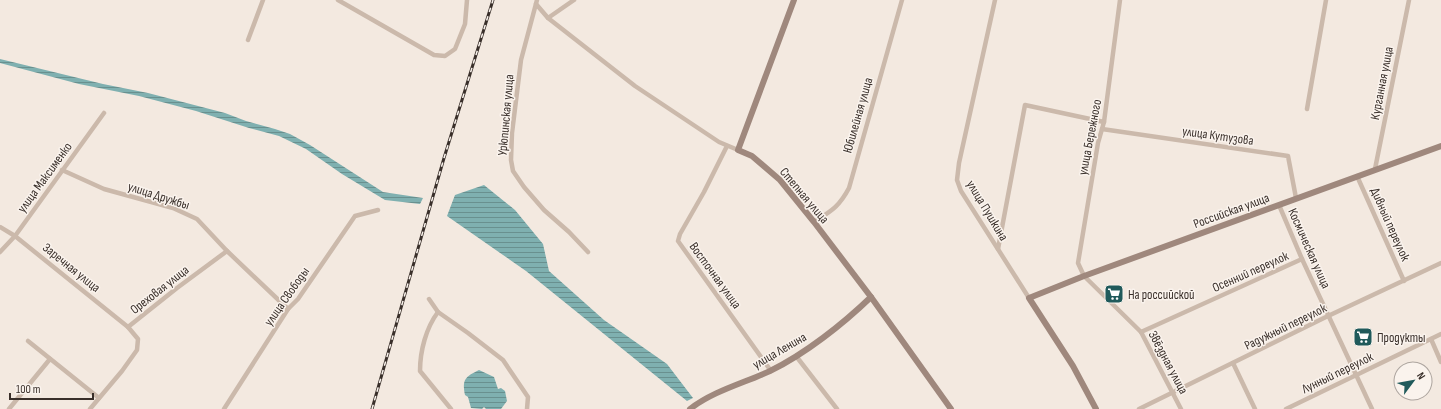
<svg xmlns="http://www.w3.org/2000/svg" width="1441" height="409" font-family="'Sofia Sans Condensed',sans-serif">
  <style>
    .water { fill: url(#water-rules) }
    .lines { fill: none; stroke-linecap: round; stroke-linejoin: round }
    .street { stroke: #cbb9ab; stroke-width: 4.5 }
    .secondary { stroke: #9f887d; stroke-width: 6 }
    .rail-casing { stroke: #392f2a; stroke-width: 3 }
    .rail { stroke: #faf3ed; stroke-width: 1.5; stroke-dasharray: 4.5; stroke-linecap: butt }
    .labels { text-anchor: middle; stroke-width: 3; stroke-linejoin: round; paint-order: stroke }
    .street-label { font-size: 13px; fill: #392f2a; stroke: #faf3ed }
    .poi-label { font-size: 13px; fill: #392f2a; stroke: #faf3ed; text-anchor: start }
  </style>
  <defs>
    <pattern id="water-rules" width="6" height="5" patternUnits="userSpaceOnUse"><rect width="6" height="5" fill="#7fb0b0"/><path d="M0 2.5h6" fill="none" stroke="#69908f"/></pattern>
  </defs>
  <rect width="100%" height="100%" fill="#f3e9e0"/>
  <g class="water">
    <polygon points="0,59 103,84 148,93 225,113 246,121 275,129 290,134 310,145 383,192 423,198 420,204 385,200 342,174 306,149 279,136 249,128 196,111 139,96 79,84 0,63"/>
    <polygon points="484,185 515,210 543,244 549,271 604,320 667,364 693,398 687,401 526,271 447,216 455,195"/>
    <path d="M 479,370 L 494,377 L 498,389 L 501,388 L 505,391 L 507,401 L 501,409 L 486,409 L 484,407 L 482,409 L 471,408 L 468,397 L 465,395 C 462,379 465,377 479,370 Z"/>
  </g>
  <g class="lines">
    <g class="street">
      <polyline points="338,0 434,55 445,56 455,49 465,24 467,0"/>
      <polyline points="537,0 521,60 512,133 511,160 513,171 524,187 544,210 569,232 588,252"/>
      <polyline points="995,0 959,163 957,180 961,191 1029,298"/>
      <polyline points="1120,0 1104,122 1098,143 1078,263 1084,276 1141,332 1181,409"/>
      <polyline points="536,4 548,18 635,86 719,142 738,150"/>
      <polyline points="548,18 574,0"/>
      <polyline points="248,40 263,0"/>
      <polyline points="1307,109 1326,0"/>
      <polyline points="1102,129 1288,156 1296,198"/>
      <polyline points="727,146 704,192 680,234 678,241 771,371"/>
      <polyline points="1375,169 1409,0"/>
      <polyline points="62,170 104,189 173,208 197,219 227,251 288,309"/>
      <polyline points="1357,176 1404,281"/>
      <polyline points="1279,205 1302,259 1372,409"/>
      <path d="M 814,222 C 831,211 839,207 849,188 L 902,0"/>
      <polyline points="0,227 15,236 128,327 138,339 137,350 122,371 90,409"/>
      <polyline points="998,249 1025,105 1104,122"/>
      <polyline points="0,252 15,236 104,113"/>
      <polyline points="429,299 438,312 468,333 503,360 528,397 527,409"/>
      <path d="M 438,312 C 426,328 420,351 420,371 L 451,409"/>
      <polyline points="128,327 177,288 227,251"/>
      <polyline points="1141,332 1302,259"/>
      <polyline points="1431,339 1441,362"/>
      <polyline points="28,341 99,398"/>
      <polyline points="796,356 837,409"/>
      <polyline points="1233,363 1255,409"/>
      <polyline points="9,409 50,359"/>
      <polyline points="224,409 288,309 298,299 355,216 378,210"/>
      <polyline points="1139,409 1328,316 1441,263"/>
      <polyline points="1286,409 1441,334"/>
    </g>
    <g class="secondary">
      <polyline points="794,0 738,150 752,156 780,180 814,222 871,297 951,409"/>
      <path d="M 690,409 C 713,391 744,383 770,371 C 805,354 843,324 871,297"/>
      <polyline points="1096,409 1073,366 1029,298 1084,276 1441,146"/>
    </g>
    <defs>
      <polyline id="rail" points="372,409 444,158 493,0"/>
    </defs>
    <use href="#rail" class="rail-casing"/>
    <use href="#rail" class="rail"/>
  </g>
  <defs>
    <symbol id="supermarket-square" viewBox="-11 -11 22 22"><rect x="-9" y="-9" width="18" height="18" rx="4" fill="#205a5b" stroke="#faf3ed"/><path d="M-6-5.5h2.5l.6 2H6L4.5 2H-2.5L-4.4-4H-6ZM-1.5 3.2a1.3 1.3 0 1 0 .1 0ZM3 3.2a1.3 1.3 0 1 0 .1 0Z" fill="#fff"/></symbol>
  </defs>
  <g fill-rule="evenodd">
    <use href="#supermarket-square" x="1103" y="283" width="22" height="22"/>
    <use href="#supermarket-square" x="1352" y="326" width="22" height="22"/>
  </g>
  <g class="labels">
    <g class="street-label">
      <text transform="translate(1381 83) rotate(-79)" y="5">Курганная улица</text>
      <text transform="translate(505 115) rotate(-85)" y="5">Урюпинская улица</text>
      <text transform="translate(857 115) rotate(-74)" y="5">Юбилейная улица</text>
      <text transform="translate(1218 135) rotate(8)" y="5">улица Кутузова</text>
      <text transform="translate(1089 137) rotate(-79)" y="5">улица Бережного</text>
      <text transform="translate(44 177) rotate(-54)" y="5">улица Максименко</text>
      <text transform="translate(159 195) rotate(18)" y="5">улица Дружбы</text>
      <text transform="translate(805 195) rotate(50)" y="5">Степная улица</text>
      <text transform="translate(988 210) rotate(59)" y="5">улица Пушкина</text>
      <text transform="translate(1231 210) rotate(-20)" y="5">Российская улица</text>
      <text transform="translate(1391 224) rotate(66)" y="5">Дивный переулок</text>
      <text transform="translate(1310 248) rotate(66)" y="5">Космическая улица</text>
      <text transform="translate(72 267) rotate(39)" y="5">Заречная улица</text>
      <text transform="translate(1250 271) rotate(-24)" y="5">Осенний переулок</text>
      <text transform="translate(716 275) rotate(54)" y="5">Восточная улица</text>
      <text transform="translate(159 289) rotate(-38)" y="5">Ореховая улица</text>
      <text transform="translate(286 296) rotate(-55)" y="5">улица Свободы</text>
      <text transform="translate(1285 326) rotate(-26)" y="5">Радужный переулок</text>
      <text transform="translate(779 350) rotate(-30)" y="5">улица Ленина</text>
      <text transform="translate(1169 362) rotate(62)" y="5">Звёздная улица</text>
      <text transform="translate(1337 372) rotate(-26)" y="5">Лунный переулок</text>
    </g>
    <g class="poi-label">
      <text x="1128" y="299">На российской</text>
      <text x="1377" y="342">Продукты</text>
    </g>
  </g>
  <g transform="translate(1413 381) rotate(58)"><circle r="19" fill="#faf3ed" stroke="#ada59f"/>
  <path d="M0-3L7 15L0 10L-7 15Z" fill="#205a5b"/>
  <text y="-6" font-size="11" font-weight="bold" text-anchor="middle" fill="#392f2a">N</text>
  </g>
  <path d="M10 393v6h83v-6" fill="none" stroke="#392f2a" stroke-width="2"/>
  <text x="16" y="393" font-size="12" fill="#392f2a" stroke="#faf3ed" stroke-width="3" paint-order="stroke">100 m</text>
</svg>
